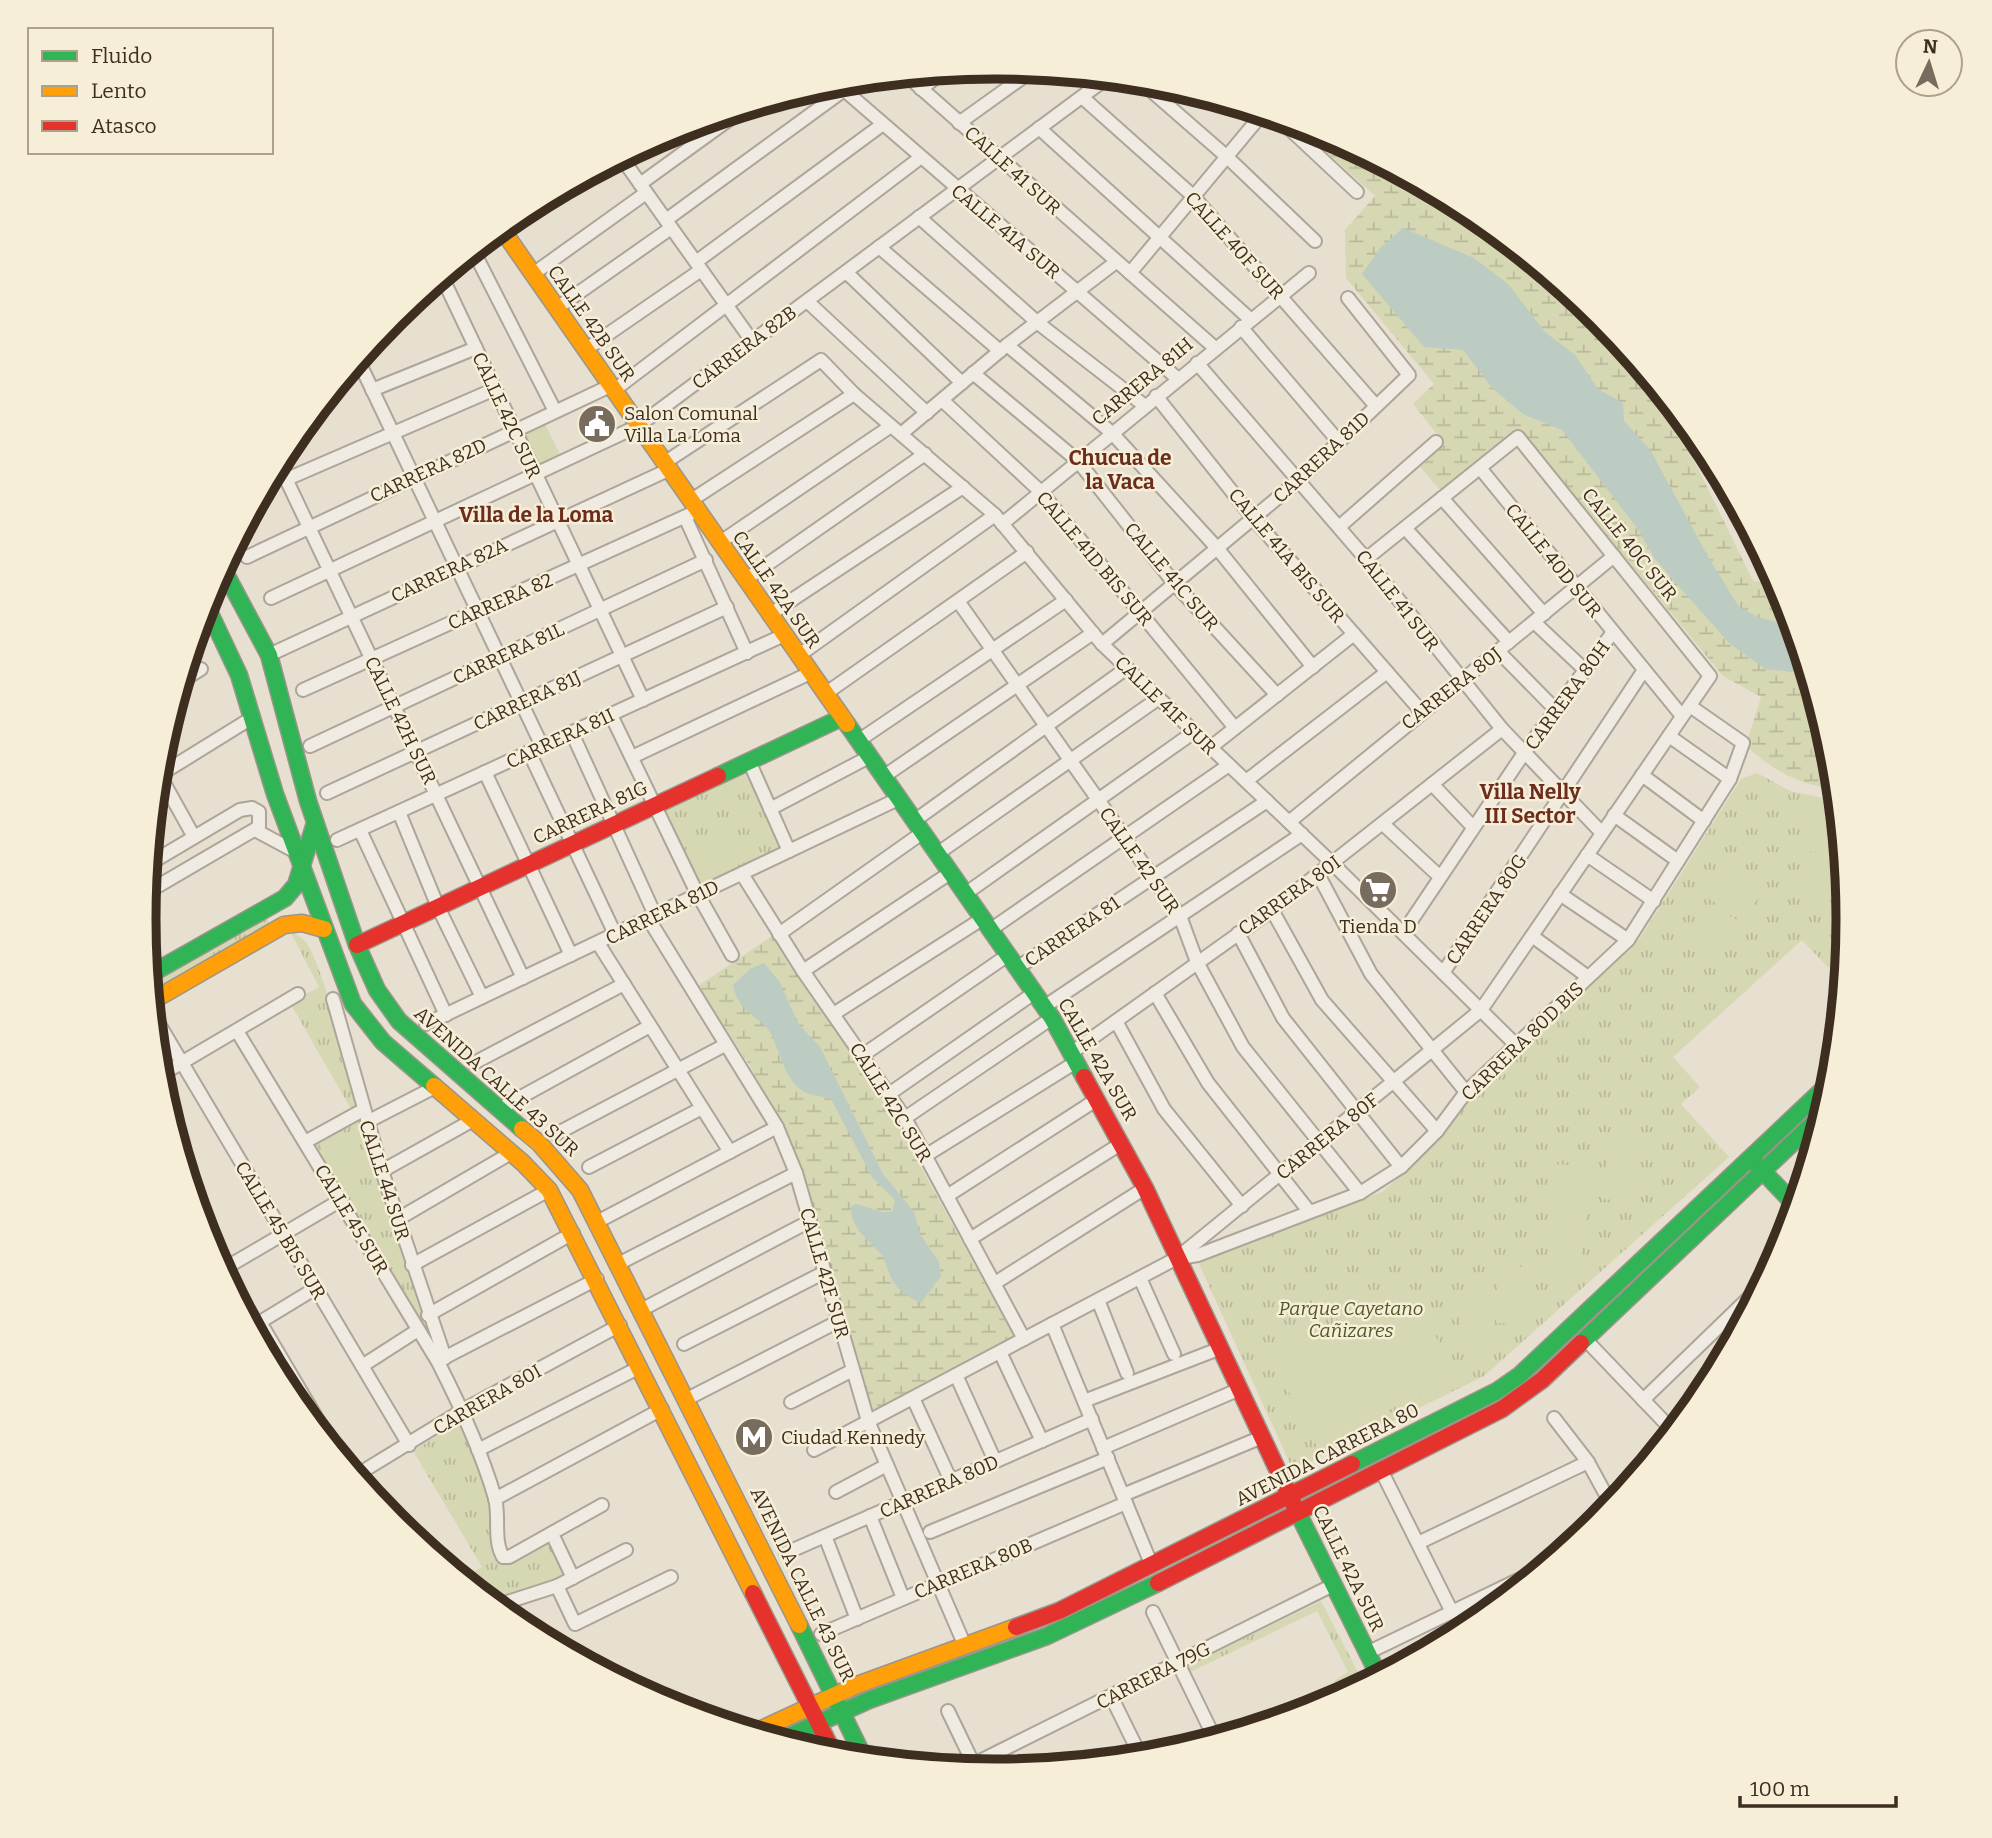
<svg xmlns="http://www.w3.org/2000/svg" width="1992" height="1838" font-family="Bitter,serif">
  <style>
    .grass { fill: url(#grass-tufts) }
    .wetland { fill: url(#wetland-marsh) }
    .garden { fill: #d6d7b3 }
    .water { fill: #bcccc2 }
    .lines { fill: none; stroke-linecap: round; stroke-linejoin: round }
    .street-casing { stroke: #ada599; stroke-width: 16 }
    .fast-casing { stroke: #9c958a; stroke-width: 19 }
    .slow-casing { stroke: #9c958a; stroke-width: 19 }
    .jam-casing { stroke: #9c958a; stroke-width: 19 }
    .street { stroke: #efebe3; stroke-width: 12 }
    .fast { stroke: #30b455; stroke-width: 16 }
    .slow { stroke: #ff9f0a; stroke-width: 16 }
    .jam { stroke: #e5322d; stroke-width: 16 }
    .labels { text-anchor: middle; stroke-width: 5; stroke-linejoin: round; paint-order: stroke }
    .street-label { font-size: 19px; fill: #3d2e20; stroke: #f7eed8 }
    .poi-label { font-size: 19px; fill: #3d2e20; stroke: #f7eed8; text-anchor: start }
    .park-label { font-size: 19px; font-style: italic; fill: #4d5a26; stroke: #f7eed8 }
    .neighbourhood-label { font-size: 21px; font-weight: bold; fill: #6b2e1e; stroke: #f7eed8 }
    .rim { fill: none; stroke: #3d2e20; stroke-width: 9 }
  </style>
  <defs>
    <pattern id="grass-tufts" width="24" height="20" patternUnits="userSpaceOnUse" patternTransform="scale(1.75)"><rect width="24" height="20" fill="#d6d7b3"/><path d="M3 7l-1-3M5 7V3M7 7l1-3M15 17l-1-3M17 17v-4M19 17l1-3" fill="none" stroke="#b9b99a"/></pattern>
    <pattern id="wetland-marsh" width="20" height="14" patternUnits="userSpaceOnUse" patternTransform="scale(1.75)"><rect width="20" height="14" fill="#d6d7b3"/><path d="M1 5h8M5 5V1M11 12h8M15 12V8" fill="none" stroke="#b9b99a"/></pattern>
  </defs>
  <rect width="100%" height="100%" fill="#e7e0d1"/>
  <g class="grass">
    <polygon points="748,771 784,849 698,887 663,809"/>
    <polygon points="1757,773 1790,791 1837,801 1848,919 1842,982 1802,940 1673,1057 1700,1087 1681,1104 1729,1157 1484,1376 1293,1470 1199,1264 1211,1254 1382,1192 1404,1173 1482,1082 1640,938 1741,779"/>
    <polygon points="265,915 271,925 151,995 150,983"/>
    <path d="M 291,933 C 311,937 316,964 323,981 L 445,1358 L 309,1140 L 355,1116 L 290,1003 L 319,987 Z"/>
    <polygon points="462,1420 490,1499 495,1559 507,1564 555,1540 571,1572 554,1584 495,1606 462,1578 482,1567 413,1451"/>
    <polygon points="1321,1601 1364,1684 1342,1696 1334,1681 1348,1672 1317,1611 1188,1673 1185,1667"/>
  </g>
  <g class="wetland">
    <path d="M 1294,123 L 1323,132 L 1470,210 L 1599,316 L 1660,391 L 1753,581 L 1779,585 L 1784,593 L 1832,753 L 1836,790 C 1799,784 1773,772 1746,745 L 1761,697 L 1723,676 L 1520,430 L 1443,493 L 1420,467 L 1445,444 L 1413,404 L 1434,384 L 1346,278 L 1345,230 L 1375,196 Z"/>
    <polygon points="772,936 894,1118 1014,1337 871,1412 802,1166 750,1066 698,986"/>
  </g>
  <g class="garden">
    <polygon points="545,424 561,456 538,467 522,435"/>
    <polygon points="1807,807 1833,809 1830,853 1803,851"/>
    <polygon points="731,835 743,862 701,880 690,854"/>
    <polygon points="1729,861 1767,881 1746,920 1709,899"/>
    <polygon points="1806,861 1829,864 1825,904 1802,901"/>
    <polygon points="1715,908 1741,922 1719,960 1694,946"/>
    <polygon points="343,1131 366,1173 343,1186 319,1144"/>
    <polygon points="1608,1141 1639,1144 1635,1202 1603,1199"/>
    <polygon points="1555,1164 1591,1167 1586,1222 1550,1219"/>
    <polygon points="1550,1223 1584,1225 1580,1278 1546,1275"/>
    <polygon points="1499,1266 1533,1267 1531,1324 1497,1323"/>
    <polygon points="1409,1284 1456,1376 1317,1446 1270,1355"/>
    <polygon points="1462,1289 1496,1290 1494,1346 1460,1345"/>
  </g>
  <g class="water">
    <polygon points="1403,228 1474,258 1508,284 1545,332 1575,355 1598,389 1623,403 1624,421 1651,451 1707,555 1739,607 1758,617 1794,627 1808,673 1765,669 1729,643 1655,559 1637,528 1562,430 1523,414 1493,389 1463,350 1424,347 1362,274 1381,247"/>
    <path d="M 764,963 L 779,981 L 798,1023 L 820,1047 L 883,1174 L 914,1212 L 920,1234 L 939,1262 L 941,1276 L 921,1303 C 904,1295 894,1288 888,1270 C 886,1265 885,1259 882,1255 C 869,1240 850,1229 851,1206 L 857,1204 L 882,1212 L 892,1212 L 895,1200 L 872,1177 L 831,1099 C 822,1096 806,1095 800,1089 C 785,1077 780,1053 772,1036 C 762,1016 738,1014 733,985 L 750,969 Z"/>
  </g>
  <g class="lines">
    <defs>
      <g id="street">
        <polyline points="906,75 1215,348"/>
        <polyline points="1140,81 1226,156 1315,241"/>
        <polyline points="835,82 1177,378"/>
        <polyline points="921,89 943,72"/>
        <polyline points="1082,97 1193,196 1376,406"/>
        <polyline points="1278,118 1357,192"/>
        <polyline points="959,123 1033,70"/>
        <polyline points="1039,128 1251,320"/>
        <polyline points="621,157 752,341"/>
        <polyline points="640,184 745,108"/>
        <polyline points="919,217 1038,323 1145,406"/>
        <polyline points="666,220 844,90"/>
        <polyline points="879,247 1000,351"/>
        <polyline points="474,252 555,411"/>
        <polyline points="696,262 883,124"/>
        <polyline points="846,272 962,383"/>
        <polyline points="1130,273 1263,113"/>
        <polyline points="533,274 646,193"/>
        <polyline points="444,281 643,700"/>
        <polyline points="807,301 927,413"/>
        <polyline points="557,308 671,228"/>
        <polyline points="1241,327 1339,442"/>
        <polyline points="1007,345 1112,433 1217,548 1313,667"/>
        <polyline points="585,350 701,270"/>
        <polyline points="1197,363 1366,559 1502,729 1602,833"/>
        <polyline points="360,364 542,746"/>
        <polyline points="973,373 1078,461 1174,583 1277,695"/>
        <polyline points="372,390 476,348"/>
        <polyline points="613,391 920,158"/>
        <polyline points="1156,396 1253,518 1421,711"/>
        <polyline points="942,400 1041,492 1235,728"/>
        <polyline points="901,434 1007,345 1116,262"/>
        <polyline points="278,462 523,978"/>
        <polyline points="664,463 821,360 854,394 995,515 1102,644 1333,864 1516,1045"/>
        <polyline points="1480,468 1682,716"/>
        <polyline points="287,479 495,389"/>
        <polyline points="1442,498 1544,614"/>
        <polyline points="690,501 854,394"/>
        <polyline points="685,517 747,653"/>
        <polyline points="1002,524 1309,273"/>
        <polyline points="1339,527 1436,442"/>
        <polyline points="1405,528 1509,642"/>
        <polyline points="719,543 891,426"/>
        <polyline points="247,557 610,386"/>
        <polyline points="745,580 925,454"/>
        <polyline points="271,598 638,426 1107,78"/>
        <polyline points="958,601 1180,916 1197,962 1243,1047 1360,1193"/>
        <polyline points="769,615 963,487"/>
        <polyline points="1534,622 1585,670"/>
        <polyline points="1102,644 1299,480 1409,375 1348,298"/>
        <polyline points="1498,651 1556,710"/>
        <polyline points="269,655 668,470"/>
        <polyline points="798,656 995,515"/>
        <polyline points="182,681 201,669"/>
        <polyline points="303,690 697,511"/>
        <polyline points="825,694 1027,552"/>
        <polyline points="611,715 696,891 732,955"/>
        <polyline points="572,733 655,915"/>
        <polyline points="1669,736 1730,779"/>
        <polyline points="858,741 1066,600"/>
        <polyline points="310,746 706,560"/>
        <polyline points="1211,747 1354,634"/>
        <polyline points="529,752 615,934"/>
        <polyline points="632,757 810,673"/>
        <polyline points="749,761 789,851"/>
        <polyline points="485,772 571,955"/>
        <polyline points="159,774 194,837"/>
        <polyline points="1642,775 1704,821"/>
        <polyline points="158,776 250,719"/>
        <polyline points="883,777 1093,633"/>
        <polyline points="1246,781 1387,672"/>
        <polyline points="1432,784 1473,827"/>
        <polyline points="327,793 727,607"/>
        <polyline points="770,809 869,757"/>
        <polyline points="399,812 438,907 482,997"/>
        <polyline points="1614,815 1678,861"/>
        <polyline points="914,821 1127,668"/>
        <polyline points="1289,822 1614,556"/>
        <polyline points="1383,824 1439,876"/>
        <polyline points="255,830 296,852"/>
        <polyline points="360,830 446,1015"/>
        <polyline points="337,840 784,635"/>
        <polyline points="937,854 1159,698"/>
        <polyline points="1587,855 1654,901"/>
        <polyline points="742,874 803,971 905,1118 1024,1339"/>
        <polyline points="1318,874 1371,974 1466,1092"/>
        <polyline points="146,893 259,827 259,812 252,808 240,810 149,864"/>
        <polyline points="965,894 1194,732"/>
        <polyline points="1560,894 1628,940"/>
        <polyline points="1272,910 1322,1000 1437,1131"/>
        <polyline points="648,918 777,1127 796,1173 868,1421 965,1646"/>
        <polyline points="990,930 1229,765"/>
        <polyline points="1238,933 1283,1018 1401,1167"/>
        <polyline points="1403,933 1524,753 1613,632"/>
        <polyline points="779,934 922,833"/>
        <polyline points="1532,936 1588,977"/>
        <polyline points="598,943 730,1152"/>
        <polyline points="1017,968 1267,801"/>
        <polyline points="803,971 950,873"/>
        <polyline points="1443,973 1644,670"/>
        <polyline points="1155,993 1208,1083 1308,1210"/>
        <polyline points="333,999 382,1171 445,1358"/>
        <polyline points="1044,1007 1302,834"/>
        <polyline points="835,1013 982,919"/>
        <polyline points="153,1014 409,1445"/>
        <polyline points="1116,1021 1164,1109 1242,1206"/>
        <polyline points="426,1024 898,799"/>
        <path d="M 237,1031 L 438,1362 C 460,1405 481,1450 495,1498 C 500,1517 493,1540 503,1557 L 509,1557 L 602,1505"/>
        <polyline points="1071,1053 1272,910 1502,729"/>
        <polyline points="863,1055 1008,955"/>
        <polyline points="474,1063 624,984"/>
        <polyline points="159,1076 298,994"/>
        <polyline points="889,1094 1034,993"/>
        <polyline points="501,1108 650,1026"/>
        <polyline points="905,1118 1052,1018"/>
        <polyline points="367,1122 435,1087"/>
        <polyline points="556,1134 725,1045"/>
        <polyline points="305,1142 363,1110"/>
        <polyline points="925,1156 1076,1062"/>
        <polyline points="589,1167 702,1108"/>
        <polyline points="382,1171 473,1120"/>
        <polyline points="947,1196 1096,1100"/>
        <polyline points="398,1219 511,1153"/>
        <polyline points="597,1222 777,1127"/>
        <polyline points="202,1223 227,1267"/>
        <polyline points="970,1239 1122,1143"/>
        <polyline points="1179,1258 1198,1255 1360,1193 1401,1167 1437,1131 1466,1092 1628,940 1730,779 1743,743 1690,706"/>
        <polyline points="618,1264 796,1173"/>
        <polyline points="412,1265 549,1190"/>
        <polyline points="222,1270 341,1200"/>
        <polyline points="1140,1278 1174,1354"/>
        <polyline points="995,1283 1145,1188"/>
        <polyline points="1098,1300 1127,1373"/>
        <polyline points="641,1310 810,1221"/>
        <polyline points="428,1315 573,1233"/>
        <polyline points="260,1322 339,1456"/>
        <polyline points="1052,1324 1152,1566"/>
        <polyline points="252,1327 316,1288"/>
        <polyline points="1585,1339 1673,1431"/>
        <polyline points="684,1344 825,1272"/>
        <polyline points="1000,1352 1042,1441"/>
        <polyline points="438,1361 597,1279"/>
        <polyline points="362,1366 418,1330"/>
        <polyline points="956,1375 995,1461"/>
        <polyline points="913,1398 951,1481"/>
        <polyline points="687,1399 839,1321"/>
        <polyline points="1643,1400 1762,1285"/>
        <polyline points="1084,1401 1221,1348"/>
        <polyline points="791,1402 853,1370"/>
        <polyline points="1554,1418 1588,1462 1612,1506"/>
        <polyline points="1103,1448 1240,1389"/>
        <polyline points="478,1450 640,1367"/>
        <polyline points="814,1450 1177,1258 1481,1010 1710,676 1518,437 1366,559"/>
        <polyline points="1381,1470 1452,1612"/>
        <polyline points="355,1476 463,1410 620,1325"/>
        <polyline points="836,1492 887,1465"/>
        <polyline points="1123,1495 1262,1437"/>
        <polyline points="495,1499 662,1409"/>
        <polyline points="870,1516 903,1598"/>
        <polyline points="930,1532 1108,1458"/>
        <polyline points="825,1536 857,1619"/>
        <polyline points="555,1540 573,1578"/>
        <polyline points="1418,1543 1588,1462"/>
        <polyline points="786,1553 1092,1419"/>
        <polyline points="557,1586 575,1624 671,1577"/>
        <polyline points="500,1609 498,1605 557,1586 626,1550"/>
        <polyline points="1153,1612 1215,1739"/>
        <polyline points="821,1634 1126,1503"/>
        <polyline points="1367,1653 1541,1569"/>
        <polyline points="1111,1696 1141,1757"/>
        <polyline points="948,1711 976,1769"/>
        <polyline points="974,1764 1333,1585"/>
      </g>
      <g id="fast">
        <polyline points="222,567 269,655 308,801 357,945 377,990 399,1021 522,1129"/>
        <polyline points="205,603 239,675 275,794 353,1004 383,1042 434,1086"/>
        <polyline points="847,724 1052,1018 1084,1077"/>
        <polyline points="718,776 841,718"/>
        <polyline points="149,975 285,898 296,885 315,823"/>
        <polyline points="1755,1163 1796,1206"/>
        <polyline points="1581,1343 1823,1114"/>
        <polyline points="1352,1464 1497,1391 1520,1375 1833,1080"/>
        <polyline points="1294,1505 1379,1676"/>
        <polyline points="799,1625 864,1758"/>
        <polyline points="781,1740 869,1700 1047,1636 1158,1583"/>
      </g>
      <g id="slow">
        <polyline points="501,228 847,724"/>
        <polyline points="152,1001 284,925 302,923 324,929"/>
        <polyline points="434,1086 523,1163 549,1190 753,1593"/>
        <polyline points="522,1129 539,1143 580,1190 799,1625"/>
        <polyline points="755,1732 857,1685 1016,1627"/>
      </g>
      <g id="jam">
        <polyline points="357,945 718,776"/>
        <polyline points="1084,1077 1145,1188 1294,1505"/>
        <polyline points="1158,1583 1502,1409 1542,1380 1581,1343"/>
        <polyline points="753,1593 835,1756"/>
        <polyline points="1016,1627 1059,1611 1352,1464"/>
      </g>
    </defs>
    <use href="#street" class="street-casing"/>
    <use href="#fast" class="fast-casing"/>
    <use href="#slow" class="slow-casing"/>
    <use href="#jam" class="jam-casing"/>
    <use href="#street" class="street"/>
    <use href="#fast" class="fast"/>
    <use href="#slow" class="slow"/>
    <use href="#jam" class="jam"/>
  </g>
  <defs>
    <symbol id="civic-disc" viewBox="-11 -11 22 22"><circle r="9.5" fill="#786c5e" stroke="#f7eed8"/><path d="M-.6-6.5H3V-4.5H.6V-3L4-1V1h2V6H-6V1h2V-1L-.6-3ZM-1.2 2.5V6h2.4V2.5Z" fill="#fff"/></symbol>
    <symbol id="supermarket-disc" viewBox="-11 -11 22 22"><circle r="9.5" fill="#786c5e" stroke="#f7eed8"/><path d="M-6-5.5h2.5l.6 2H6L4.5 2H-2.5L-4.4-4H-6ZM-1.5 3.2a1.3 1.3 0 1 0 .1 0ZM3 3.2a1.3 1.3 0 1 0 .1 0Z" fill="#fff"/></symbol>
    <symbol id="metro-disc" viewBox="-11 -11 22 22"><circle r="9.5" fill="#786c5e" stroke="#f7eed8"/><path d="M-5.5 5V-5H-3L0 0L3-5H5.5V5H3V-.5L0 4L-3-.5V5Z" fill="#fff"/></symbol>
  </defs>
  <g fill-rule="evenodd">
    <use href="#civic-disc" x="575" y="402" width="44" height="44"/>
    <use href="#supermarket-disc" x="1356" y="868" width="44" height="44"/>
    <use href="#metro-disc" x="732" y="1415" width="44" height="44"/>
  </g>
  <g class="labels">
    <g class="street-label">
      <text transform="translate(1013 170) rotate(42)" y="7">CALLE 41 SUR</text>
      <text transform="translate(1006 231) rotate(40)" y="7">CALLE 41A SUR</text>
      <text transform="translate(1235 245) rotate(48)" y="7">CALLE 40F SUR</text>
      <text transform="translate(592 323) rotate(55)" y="7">CALLE 42B SUR</text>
      <text transform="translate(744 347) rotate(-37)" y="7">CARRERA 82B</text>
      <text transform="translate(1142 381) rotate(-40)" y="7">CARRERA 81H</text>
      <text transform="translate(507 415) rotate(65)" y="7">CALLE 42C SUR</text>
      <text transform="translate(1321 457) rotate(-43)" y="7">CARRERA 81D</text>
      <text transform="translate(428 470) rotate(-25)" y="7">CARRERA 82D</text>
      <text transform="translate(1630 544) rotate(51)" y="7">CALLE 40C SUR</text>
      <text transform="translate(1287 555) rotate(50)" y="7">CALLE 41A BIS SUR</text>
      <text transform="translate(1095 558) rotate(50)" y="7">CALLE 41D BIS SUR</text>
      <text transform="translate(1554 560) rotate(51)" y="7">CALLE 40D SUR</text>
      <text transform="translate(449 570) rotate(-25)" y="7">CARRERA 82A</text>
      <text transform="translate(1172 576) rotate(50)" y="7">CALLE 41C SUR</text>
      <text transform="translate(777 589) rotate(55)" y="7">CALLE 42A SUR</text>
      <text transform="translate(1398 600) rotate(52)" y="7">CALLE 41 SUR</text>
      <text transform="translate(500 601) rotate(-24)" y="7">CARRERA 82</text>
      <text transform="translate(508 653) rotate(-25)" y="7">CARRERA 81L</text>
      <text transform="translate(1451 688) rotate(-38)" y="7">CARRERA 80J</text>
      <text transform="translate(1567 695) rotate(-54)" y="7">CARRERA 80H</text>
      <text transform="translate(527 700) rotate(-25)" y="7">CARRERA 81J</text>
      <text transform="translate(1166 705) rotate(44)" y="7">CALLE 41F SUR</text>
      <text transform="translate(401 720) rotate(64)" y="7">CALLE 42H SUR</text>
      <text transform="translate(560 738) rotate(-25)" y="7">CARRERA 81I</text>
      <text transform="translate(590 812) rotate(-25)" y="7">CARRERA 81G</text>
      <text transform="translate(1140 860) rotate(55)" y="7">CALLE 42 SUR</text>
      <text transform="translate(1289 895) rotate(-36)" y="7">CARRERA 80I</text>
      <text transform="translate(1486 909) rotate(-56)" y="7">CARRERA 80G</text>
      <text transform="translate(662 912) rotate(-26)" y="7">CARRERA 81D</text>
      <text transform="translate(1072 931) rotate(-34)" y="7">CARRERA 81</text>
      <text transform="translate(1522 1041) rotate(-44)" y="7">CARRERA 80D BIS</text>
      <text transform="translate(1098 1059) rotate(60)" y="7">CALLE 42A SUR</text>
      <text transform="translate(497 1081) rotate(42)" y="7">AVENIDA CALLE 43 SUR</text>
      <text transform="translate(891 1102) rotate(58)" y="7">CALLE 42C SUR</text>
      <text transform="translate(1327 1136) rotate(-39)" y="7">CARRERA 80F</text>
      <text transform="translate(385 1180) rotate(72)" y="7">CALLE 44 SUR</text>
      <text transform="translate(352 1219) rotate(59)" y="7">CALLE 45 SUR</text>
      <text transform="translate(281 1230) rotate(59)" y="7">CALLE 45 BIS SUR</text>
      <text transform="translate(825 1273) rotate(74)" y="7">CALLE 42F SUR</text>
      <text transform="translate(487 1399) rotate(-30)" y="7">CARRERA 80I</text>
      <text transform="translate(1327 1454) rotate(-27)" y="7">AVENIDA CARRERA 80</text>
      <text transform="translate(939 1486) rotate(-24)" y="7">CARRERA 80D</text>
      <text transform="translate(973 1568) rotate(-23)" y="7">CARRERA 80B</text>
      <text transform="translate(1349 1568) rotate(64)" y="7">CALLE 42A SUR</text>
      <text transform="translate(803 1584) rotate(64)" y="7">AVENIDA CALLE 43 SUR</text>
      <text transform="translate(1153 1675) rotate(-27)" y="7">CARRERA 79G</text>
    </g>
    <g class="poi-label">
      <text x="624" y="420">Salon Comunal<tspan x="624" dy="22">Villa La Loma</tspan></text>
      <text x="1378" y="933" text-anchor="middle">Tienda D</text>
      <text x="781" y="1444">Ciudad Kennedy</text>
    </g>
    <g class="park-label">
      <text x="1351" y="1315">Parque Cayetano<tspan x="1351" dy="22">Cañizares</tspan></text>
    </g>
    <g class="neighbourhood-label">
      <text x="1120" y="465">Chucua de<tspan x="1120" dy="24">la Vaca</tspan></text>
      <text x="536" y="522">Villa de la Loma</text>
      <text x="1530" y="799">Villa Nelly<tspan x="1530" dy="24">III Sector</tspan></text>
    </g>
  </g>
  <path d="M0 0H1992V1838H0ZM156 919a840 840 0 1 1 1680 0a840 840 0 1 1-1680 0Z" fill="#f7eed8" fill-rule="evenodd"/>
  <path class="rim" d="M156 919a840 840 0 1 1 1680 0a840 840 0 1 1-1680 0Z"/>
  <rect x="28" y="28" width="245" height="126" fill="#f7eed8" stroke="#ada18e" stroke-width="2"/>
  <rect x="42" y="51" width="35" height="10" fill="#30b455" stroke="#ada18e" stroke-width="2"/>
  <text x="91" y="63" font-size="21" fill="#3d2e20">Fluido</text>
  <rect x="42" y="86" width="35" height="10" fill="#ff9f0a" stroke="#ada18e" stroke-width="2"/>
  <text x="91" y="98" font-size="21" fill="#3d2e20">Lento</text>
  <rect x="42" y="121" width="35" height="10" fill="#e5322d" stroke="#ada18e" stroke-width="2"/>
  <text x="91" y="133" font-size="21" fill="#3d2e20">Atasco</text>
  <g transform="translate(1929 63) rotate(4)"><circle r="33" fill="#f7eed8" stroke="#ada18e" stroke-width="2"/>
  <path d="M0-5L12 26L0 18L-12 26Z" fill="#786c5e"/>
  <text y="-10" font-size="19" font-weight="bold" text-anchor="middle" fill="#3d2e20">N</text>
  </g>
  <path d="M1740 1796v10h156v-10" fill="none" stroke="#3d2e20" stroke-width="3.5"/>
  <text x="1750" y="1796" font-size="21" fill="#3d2e20" stroke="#f7eed8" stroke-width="5" paint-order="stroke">100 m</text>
</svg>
